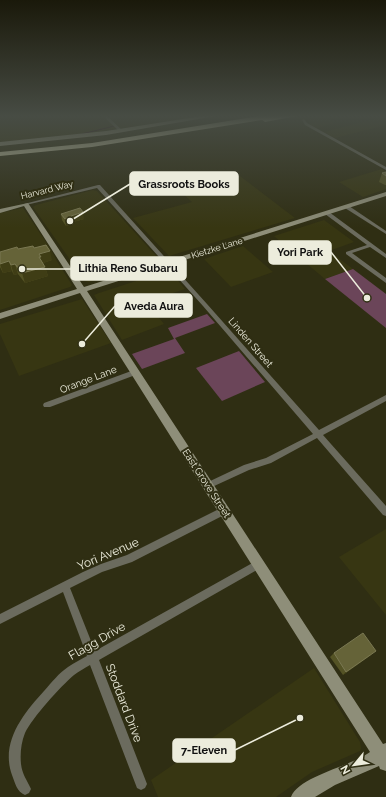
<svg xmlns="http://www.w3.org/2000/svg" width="386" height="797" font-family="Raleway,sans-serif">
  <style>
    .built { fill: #373612 }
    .green { fill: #6b4559 }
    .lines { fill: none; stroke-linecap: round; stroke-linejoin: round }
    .stream { stroke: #250318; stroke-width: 1 }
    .street { fill: #6b6b5e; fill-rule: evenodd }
    .secondary { fill: #8e8e79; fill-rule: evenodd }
    .highway { fill: #c1c1a1; fill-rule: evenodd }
    .wall { fill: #545325 }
    .shaded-wall { fill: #3f3d15 }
    .building { fill: #656338; stroke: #7a7852 }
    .labels { text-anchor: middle; stroke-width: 4; stroke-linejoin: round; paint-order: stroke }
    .far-street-label { font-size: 9px; fill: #ececdc; stroke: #2f2e13 }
    .street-label { font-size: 10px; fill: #ececdc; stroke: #2f2e13 }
    .near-street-label { font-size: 12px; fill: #ececdc; stroke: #2f2e13 }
    .leader { fill: none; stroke: #ececdc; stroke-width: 1.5 }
    .callout-dot { fill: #ececdc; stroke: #2f2e13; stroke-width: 1.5 }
    .callout { fill: #ececdc; stroke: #ececdc; stroke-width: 1.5 }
    .callout-label { font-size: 11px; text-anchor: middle; font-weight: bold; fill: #111 }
  </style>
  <rect width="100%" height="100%" fill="#2f2e13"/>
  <g class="built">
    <polygon points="0,116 204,116 63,137 0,143"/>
    <polygon points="317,116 345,116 330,120 335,123 317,128 309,124 311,122 310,120 303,118"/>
    <polygon points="386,116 386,125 335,138 324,132"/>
    <polygon points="382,169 386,172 386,189 363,197 339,182"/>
    <polygon points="240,176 295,218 169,256 133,218 192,202 172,184 200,177 210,184"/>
    <polygon points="93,190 97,191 158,258 157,260 89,282 85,281 33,207 36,205"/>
    <polygon points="23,208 50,248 58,263 72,285 70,287 0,310 0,213"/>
    <polygon points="324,220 354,242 329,251 353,269 325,279 274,236"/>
    <polygon points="243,246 273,272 231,287 204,259"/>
    <polygon points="167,271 170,271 185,289 146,302 164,324 122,340 94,295 99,293"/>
    <polygon points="82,299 111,343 19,376 0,334 0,324"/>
    <polygon points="386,529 386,615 339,557"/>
    <polygon points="314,668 360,742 361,748 360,751 312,772 276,797 158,797 151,780"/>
  </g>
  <g class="green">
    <polygon points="353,269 386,294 386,328 325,279"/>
    <polygon points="207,314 215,323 175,338 185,353 142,369 132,354 174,339 168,328"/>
    <polygon points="239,351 265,382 222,401 196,368"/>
  </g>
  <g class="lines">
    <polyline class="stream" points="82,134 114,126"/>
    <g class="street">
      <polygon points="103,116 107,116 122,130 122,132 120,132"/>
      <polygon points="304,119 307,123 386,167 386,170 305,125 302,120"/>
      <polygon points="98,185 100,185 207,304 319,430 386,395 386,401 323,435 386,506 386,516 383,515 317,438 271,463 249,470 212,487 209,489 206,487 205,485 206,483 244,465 266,458 313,434 203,306 97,188 26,205 24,204"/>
      <polygon points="345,206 349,206 386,231 386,234 345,208"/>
      <polygon points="325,212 329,212 386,254 386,258 370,247 352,253 386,278 386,283 346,254 346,252 367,245 325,214"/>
      <polygon points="134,370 136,370 139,372 138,374 50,407 44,407 43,405 44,403"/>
      <path d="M 225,506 L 228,507 L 229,510 L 228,513 L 132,562 L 102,572 L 70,588 L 95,651 L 256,561 L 259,560 L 262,561 L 264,564 L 262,567 L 99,660 L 147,784 L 145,788 L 141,790 L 137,788 L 90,665 C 85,668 79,671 74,675 C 61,686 32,718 25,733 C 21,743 20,754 21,764 C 22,774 27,780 31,789 L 29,793 L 25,795 C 17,792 15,783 12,775 C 0,742 24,713 44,691 C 52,682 59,673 68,667 C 74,663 81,659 87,656 L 63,592 L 0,624 L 0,614 L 83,572 L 101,564 L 127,555 Z"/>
    </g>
    <g class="secondary">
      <polygon points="202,116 216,116 106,135 0,146 0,142 106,131"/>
      <path d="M 386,192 L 386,196 L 87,291 L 383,744 L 386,743 L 386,771 L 380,769 L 379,766 L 335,785 L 315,797 L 291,797 C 299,776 352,766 370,752 L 80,293 L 0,319 L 0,313 L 77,289 L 24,206 L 0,213 L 0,209 L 28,203 L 84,287 Z"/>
    </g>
    <polygon class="highway" points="259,116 297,116 265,122 262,120 92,147 0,156 0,152 92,143"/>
  </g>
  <g class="wall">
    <polygon points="386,172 386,185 385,185 379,182 382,173"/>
    <polygon points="61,214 84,219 73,222 73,224 66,226 62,220"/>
    <polygon points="34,248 52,260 43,263 45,267 48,276 25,283 18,274 14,275 12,271 3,273 0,267 0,252"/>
    <polygon points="334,653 371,655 343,675 330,657"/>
  </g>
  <g class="shaded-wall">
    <polygon points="83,212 84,219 73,222 73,224 66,226 65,219 71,216"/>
    <polygon points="50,251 52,260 43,263 39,257 39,254"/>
    <polygon points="9,261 12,271 3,273 0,264"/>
    <polygon points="15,264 18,274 14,275 11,265"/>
    <polygon points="45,267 48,276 25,283 22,273"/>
    <polygon points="376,651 371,655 343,675 346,672"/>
  </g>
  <g class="building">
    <polygon points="386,172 386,176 382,173"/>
    <polygon points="80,208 83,212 71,216 72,217 65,219 61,214"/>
    <polygon points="46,245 50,251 39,254 41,257 39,257 45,267 22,273 15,264 11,265 9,261 0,264 0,252 17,247 18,249 33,246 34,248"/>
    <polygon points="363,633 376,651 346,672 334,653"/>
  </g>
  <linearGradient id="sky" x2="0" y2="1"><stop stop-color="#1a190a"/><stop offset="0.51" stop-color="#474c44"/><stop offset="1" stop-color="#474c44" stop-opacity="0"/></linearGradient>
  <rect width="386" height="228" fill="url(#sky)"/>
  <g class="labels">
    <g class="far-street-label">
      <text transform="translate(47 190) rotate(-14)" y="3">Harvard Way</text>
      <text transform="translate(217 248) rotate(-17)" y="3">Kietzke Lane</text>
    </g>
    <g class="street-label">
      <text transform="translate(251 342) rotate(49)" y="4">Linden Street</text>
      <text transform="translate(88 379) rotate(-21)" y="4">Orange Lane</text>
      <text transform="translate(207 483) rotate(57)" y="4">East Grove Street</text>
    </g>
    <g class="near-street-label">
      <text transform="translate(108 554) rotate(-23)" y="4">Yori Avenue</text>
      <text transform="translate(97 641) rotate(-30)" y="4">Flagg Drive</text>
      <text transform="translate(124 703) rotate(69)" y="4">Stoddard Drive</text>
    </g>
  </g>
  <path class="leader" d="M70 221L130 184M367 298L331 252M22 269L71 269M82 344L115 306M300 718L235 750"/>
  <g class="callout-dot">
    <circle cx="70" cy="221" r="4"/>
    <circle cx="367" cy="298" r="4"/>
    <circle cx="22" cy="269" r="4"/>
    <circle cx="82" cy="344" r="4"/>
    <circle cx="300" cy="718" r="4"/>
  </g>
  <g class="callout">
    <rect x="130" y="172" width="108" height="23" rx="4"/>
    <rect x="269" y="241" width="62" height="23" rx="4"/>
    <rect x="71" y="257" width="115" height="23" rx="4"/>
    <rect x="115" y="294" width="77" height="23" rx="4"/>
    <rect x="173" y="739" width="62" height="23" rx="4"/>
  </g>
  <g class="callout-label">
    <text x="184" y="188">Grassroots Books</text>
    <text x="300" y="256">Yori Park</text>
    <text x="128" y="272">Lithia Reno Subaru</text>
    <text x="154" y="310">Aveda Aura</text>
    <text x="204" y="754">7-Eleven</text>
  </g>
  <g transform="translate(354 765) rotate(241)" stroke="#2f2e13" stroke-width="3" paint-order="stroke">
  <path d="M0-3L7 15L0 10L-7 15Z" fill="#ececdc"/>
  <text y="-6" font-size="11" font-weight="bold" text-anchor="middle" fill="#ececdc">N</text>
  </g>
</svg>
